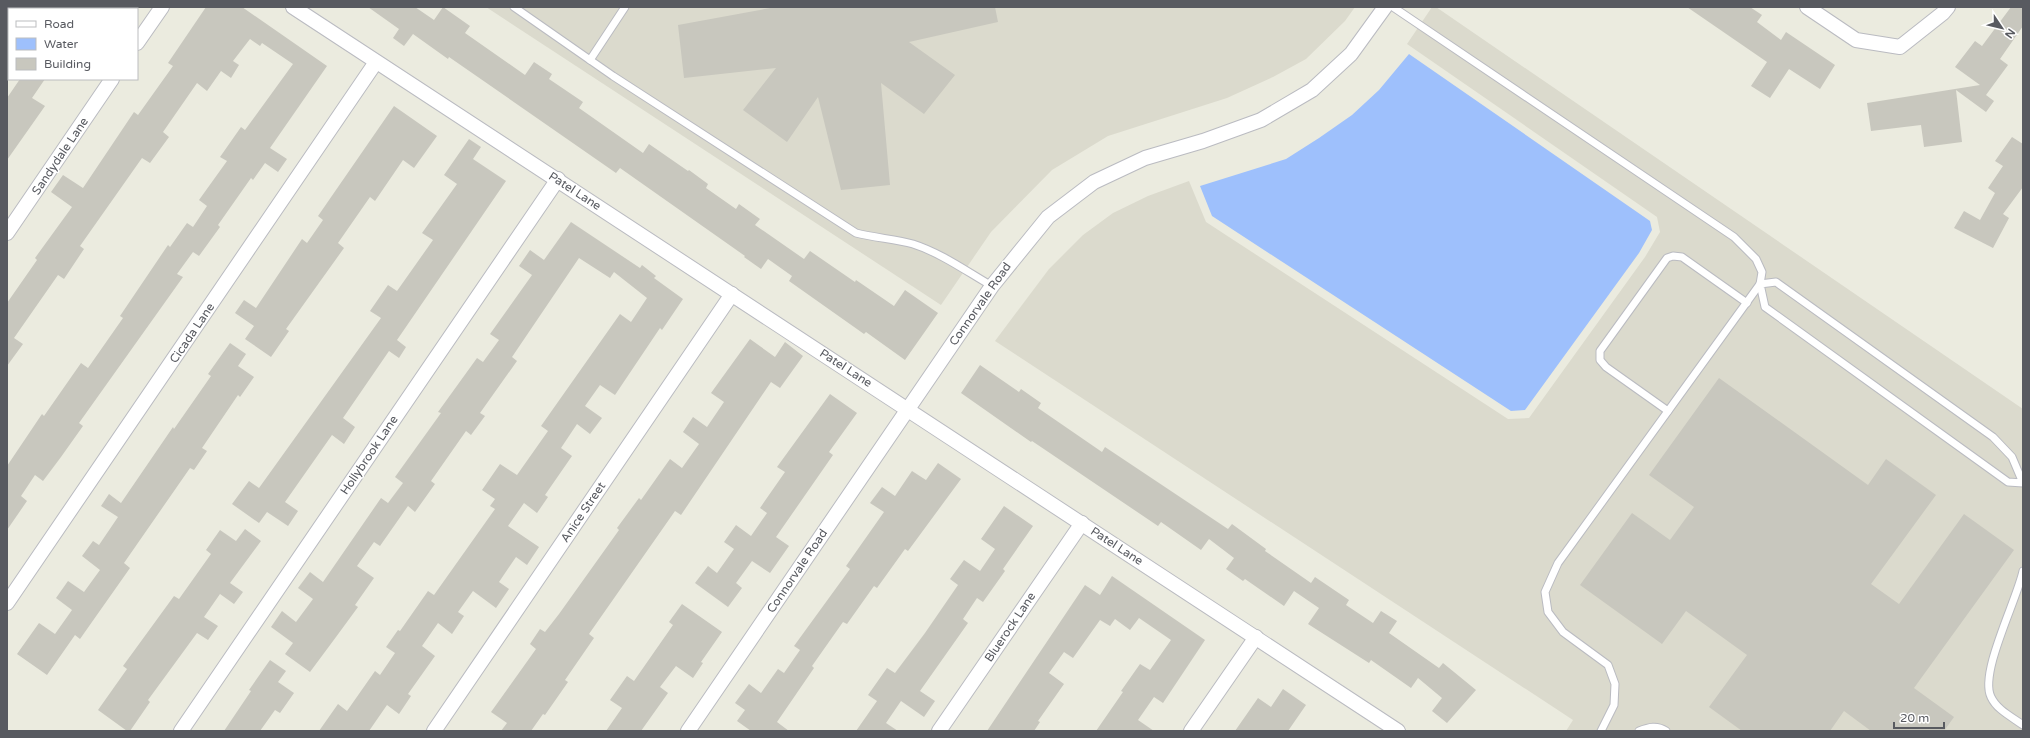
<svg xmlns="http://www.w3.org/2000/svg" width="2030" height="738" font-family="'Varela Round',sans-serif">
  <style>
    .education { fill: #dbdacd }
    .water { fill: #9ec0fc }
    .building { fill: #c8c7be }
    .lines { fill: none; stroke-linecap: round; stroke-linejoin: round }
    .lane-casing { stroke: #babbc1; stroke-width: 9 }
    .street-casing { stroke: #babbc1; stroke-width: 16 }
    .lane { stroke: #fff; stroke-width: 7 }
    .street { stroke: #fff; stroke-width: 14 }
    .labels { text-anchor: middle; stroke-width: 3; stroke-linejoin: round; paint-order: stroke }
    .street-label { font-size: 12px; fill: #585a60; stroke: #fff }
  </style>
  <rect width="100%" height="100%" fill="#ebebdf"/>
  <g class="education">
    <polygon points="486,7 1355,7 1345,21 1306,59 1273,77 1227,98 1108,136 1052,170 991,232 941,305"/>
    <polygon points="1432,7 1436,7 2023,409 2023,731 1566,731 1573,720 995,341 1049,269 1083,235 1113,213 1148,196 1189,181 1206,222 1508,419 1529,418 1645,257 1660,232 1657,217 1407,44"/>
  </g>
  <polygon class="water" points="1409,54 1650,221 1652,230 1639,253 1525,410 1511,411 1212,216 1200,186 1286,159 1319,138 1352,115 1379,90"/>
  <g class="building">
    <polygon points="206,7 242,7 327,66 270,148 287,159 278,172 265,163 253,180 251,178 218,225 220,227 199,256 193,252 177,274 183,277 79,423 83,426 61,457 43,481 35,475 21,496 27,501 7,530 7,466 42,414 44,416 81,363 88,368 123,318 120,316 168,245 170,247 187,223 193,227 207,206 199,200 227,161 220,157 241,127 245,130 293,64 262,43 260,46 250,39 233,61 239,65 231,78 221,71 207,91 197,83 163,132 169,137 150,163 142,158 80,246 84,249 64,279 58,275 14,338 23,344 7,366 7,303 37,260 35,258 72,207 51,192 63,175 83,188 134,112 138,115 173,66 168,63"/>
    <polygon points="368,7 415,7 434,20 443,7 470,26 465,33 525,75 534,62 552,74 549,79 583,102 579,108 643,153 649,144 688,171 689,170 708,184 706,188 736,209 739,204 760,219 755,225 804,259 810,251 855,282 856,280 894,306 905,290 938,313 905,360 866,332 864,334 789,281 792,276 768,259 761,269 744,257 745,256 620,168 616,173 449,57 448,59 413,34 404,46 393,38 399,29"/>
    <polygon points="776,7 995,7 998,22 909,42 955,75 924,114 881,83 890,185 841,190 818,97 787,142 743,110 776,68 684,78 678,25"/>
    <polygon points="1687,7 1750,7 1762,15 1757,22 1781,40 1786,32 1835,65 1820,89 1789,69 1770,98 1751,86 1767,62"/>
    <polygon points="2011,7 2023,7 2023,26 2000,59 2008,65 1986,95 1994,101 1986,112 1956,90 1962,142 1924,147 1921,125 1871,131 1867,103 1980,85 1955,67 1975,41 1982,46"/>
    <polygon points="20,79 45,79 32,98 45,106 7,160 7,98"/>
    <polygon points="394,106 437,136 414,168 403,160 375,201 370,197 338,243 344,248 286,329 289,331 271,357 245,339 254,326 235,313 244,300 256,308 302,239 307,243 323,220 318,216"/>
    <polygon points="2012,137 2023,144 2023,187 2003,214 2009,218 1993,248 1954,228 1964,211 1980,220 1995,193 1988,188 2003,166 1995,161"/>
    <polygon points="469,139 481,147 473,159 506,181 397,340 406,347 399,358 389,351 343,418 355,427 344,444 332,435 285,502 298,511 288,526 267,512 259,523 232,504 249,481 259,488 381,318 370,311 388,285 397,291 433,240 422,233 457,184 444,175"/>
    <polygon points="571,222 640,268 642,265 656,276 654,278 683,299 662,330 660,328 615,395 600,385 585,406 602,418 590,434 577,424 561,448 572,456 545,495 548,497 537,513 524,503 508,526 539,547 527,565 516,557 499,582 509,589 496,608 473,591 458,612 464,616 452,634 438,623 422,646 435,656 408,694 411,696 399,714 387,705 369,731 319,731 338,704 347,711 375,671 380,675 395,653 386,647 398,630 400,631 428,591 434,595 495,509 490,506 495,499 482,490 500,464 517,475 548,431 541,426 620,314 631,322 647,298 614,272 610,278 579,258 512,357 517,361 480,413 485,416 471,435 466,431 431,481 435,484 415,512 408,506 380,546 374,542 357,566 374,578 355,605 358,607 336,637 310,672 285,654 293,643 271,627 282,611 296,622 313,599 298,588 310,572 323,582 381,498 388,503 403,483 395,477 441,413 438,412 477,358 483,362 499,340 490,334 532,275 519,266 530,250 544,260"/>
    <polygon points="750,339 775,357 785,342 803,356 780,388 771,382 681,515 675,511 589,634 594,638 565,680 568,682 545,715 543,714 531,731 501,731 507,723 491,712 536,649 530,644 540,629 545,632 559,614 619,530 617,528 639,498 641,500 670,459 682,468 699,444 683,432 693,417 707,427 724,402 711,393"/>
    <polygon points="230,343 246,354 238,366 254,377 240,397 238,395 202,448 207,451 194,470 190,468 124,563 130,568 80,639 75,635 47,675 17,654 39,623 55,634 72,610 56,598 68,581 84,592 100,570 82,556 93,541 99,545 118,517 101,506 109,494 121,503 173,427 174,429 211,376 208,374"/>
    <polygon points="980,365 1019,392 1021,389 1041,403 1038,408 1102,452 1105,447 1228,529 1232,524 1266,549 1265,551 1311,583 1315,577 1349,600 1346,605 1373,623 1381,611 1397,621 1389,633 1439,668 1443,663 1476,690 1447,723 1432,711 1442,698 1418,678 1411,688 1371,660 1369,663 1308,624 1319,608 1294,591 1284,606 1245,579 1243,581 1226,569 1234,558 1209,539 1201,550 1161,522 1158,526 1032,441 1031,442 961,393"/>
    <polygon points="1719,378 1868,485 1886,459 1936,495 1871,584 1899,604 1964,514 2014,550 1914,688 1954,717 1944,731 1871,731 1844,711 1830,731 1742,731 1709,707 1747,655 1686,611 1662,644 1580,585 1632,513 1670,540 1694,507 1649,475"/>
    <polygon points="830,394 857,413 829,452 833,455 776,537 789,546 770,573 752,561 736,583 742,588 728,607 695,583 708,566 717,573 734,549 724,542 736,525 751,536 767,513 760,508 785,472 777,467"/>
    <polygon points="938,463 961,479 908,551 905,549 877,588 874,586 847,624 843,622 812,666 814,668 777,722 789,731 751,731 737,721 745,710 735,703 749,684 761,693 778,669 784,673 800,650 794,646 850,569 846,566 884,512 870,503 882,487 895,496 912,471 926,480"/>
    <polygon points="1004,506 1033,526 1003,569 1005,571 983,602 977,598 963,619 968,623 920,691 935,701 924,717 901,701 886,723 898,731 856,731 877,701 868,695 887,668 895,673 925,633 958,585 950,579 964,560 980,571 995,549 981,539"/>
    <polygon points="245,529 261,541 230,583 243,592 234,604 220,594 204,617 218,626 208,640 197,633 148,700 150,702 130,731 127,731 98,710 127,669 123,666 174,596 179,599 211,554 206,550 220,530 236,541"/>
    <polygon points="1112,576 1205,640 1163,703 1154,697 1138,720 1154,731 1096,731 1123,692 1121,691 1140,664 1150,670 1171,640 1139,618 1130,630 1115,619 1110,626 1100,620 1073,658 1064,652 1049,673 1064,684 1038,721 1040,722 1034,731 987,731 1085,585 1100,595"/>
    <polygon points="682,604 722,632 701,662 703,663 693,678 676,666 660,687 668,693 641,731 606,731 622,708 610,700 627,676 634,681 673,625 669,622"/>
    <polygon points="270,660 286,671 278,682 294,693 280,713 275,710 260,731 224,731 251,691 249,690"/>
    <polygon points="1283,689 1306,705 1288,731 1235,731 1258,698 1271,707"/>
  </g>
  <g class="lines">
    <defs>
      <g id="lane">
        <path d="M 514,7 L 613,76 L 856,233 C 875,238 896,239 913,244 C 941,253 966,271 992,286"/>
        <polyline points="1393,7 1734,237 1756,259 1762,272 1760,284 1558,563 1545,592 1548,612 1563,632 1608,665 1615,684 1614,705 1601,731"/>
        <polyline points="590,60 625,7"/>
        <polyline points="1668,411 1606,367 1600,360 1600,351 1667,258 1673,256 1682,257 1747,303"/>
        <polyline points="2023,483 2012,457 1993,437 1776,282 1760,284 1765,307 2008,482 2023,483"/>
        <path d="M 2023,571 C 2017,600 1979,673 1991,697 C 1997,710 2012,717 2023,725"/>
        <path d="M 1639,731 C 1649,727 1657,725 1666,731"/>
      </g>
      <g id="street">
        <polyline points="293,7 1398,731"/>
        <polyline points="1807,7 1856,40 1900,47 1943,13 1948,7"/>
        <polyline points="137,43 162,7"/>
        <polyline points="7,233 112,79"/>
        <polyline points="7,603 376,62"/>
        <polyline points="181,731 558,179"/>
        <polyline points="434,731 732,294"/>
        <polyline points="688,731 992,286 1048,217 1094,182 1145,158 1203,141 1261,120 1312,90 1351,54 1385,7"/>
        <polyline points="939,731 1082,523"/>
        <polyline points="1191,731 1256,637"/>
      </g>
    </defs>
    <use href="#lane" class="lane-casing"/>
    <use href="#street" class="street-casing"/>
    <use href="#lane" class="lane"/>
    <use href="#street" class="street"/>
  </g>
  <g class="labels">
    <g class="street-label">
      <text transform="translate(60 156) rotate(-56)" y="4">Sandydale Lane</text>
      <text transform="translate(575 191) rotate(33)" y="4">Patel Lane</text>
      <text transform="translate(980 304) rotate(-55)" y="4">Connorvale Road</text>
      <text transform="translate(192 333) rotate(-56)" y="4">Cicada Lane</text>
      <text transform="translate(846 368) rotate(33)" y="4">Patel Lane</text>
      <text transform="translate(369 455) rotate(-56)" y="4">Hollybrook Lane</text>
      <text transform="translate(583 512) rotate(-56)" y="4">Anice Street</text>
      <text transform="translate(1117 546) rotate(33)" y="4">Patel Lane</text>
      <text transform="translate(797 571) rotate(-56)" y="4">Connorvale Road</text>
      <text transform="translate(1010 627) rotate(-56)" y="4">Bluerock Lane</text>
    </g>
  </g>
  <rect width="2030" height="738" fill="none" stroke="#585a60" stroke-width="16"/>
  <rect x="8" y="8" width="130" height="72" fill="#ffffff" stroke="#bcbdbf"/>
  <rect x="16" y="21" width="20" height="6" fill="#ffffff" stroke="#bcbdbf"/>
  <text x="44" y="28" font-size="12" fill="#585a60">Road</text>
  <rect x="16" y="38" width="20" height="12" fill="#9ec0fc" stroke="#bcbdbf"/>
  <text x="44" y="48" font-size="12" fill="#585a60">Water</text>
  <rect x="16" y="58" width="20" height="12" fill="#c8c7be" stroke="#bcbdbf"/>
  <text x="44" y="68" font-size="12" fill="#585a60">Building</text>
  <g transform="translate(2002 28) rotate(125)" stroke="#ffffff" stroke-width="3" paint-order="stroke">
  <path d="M0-3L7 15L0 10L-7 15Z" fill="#585a60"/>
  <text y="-6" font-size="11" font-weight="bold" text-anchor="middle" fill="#585a60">N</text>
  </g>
  <path d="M1894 722v6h50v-6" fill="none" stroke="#585a60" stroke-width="2"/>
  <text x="1900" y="722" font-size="12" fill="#585a60" stroke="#ffffff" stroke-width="3" paint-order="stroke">20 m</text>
</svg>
